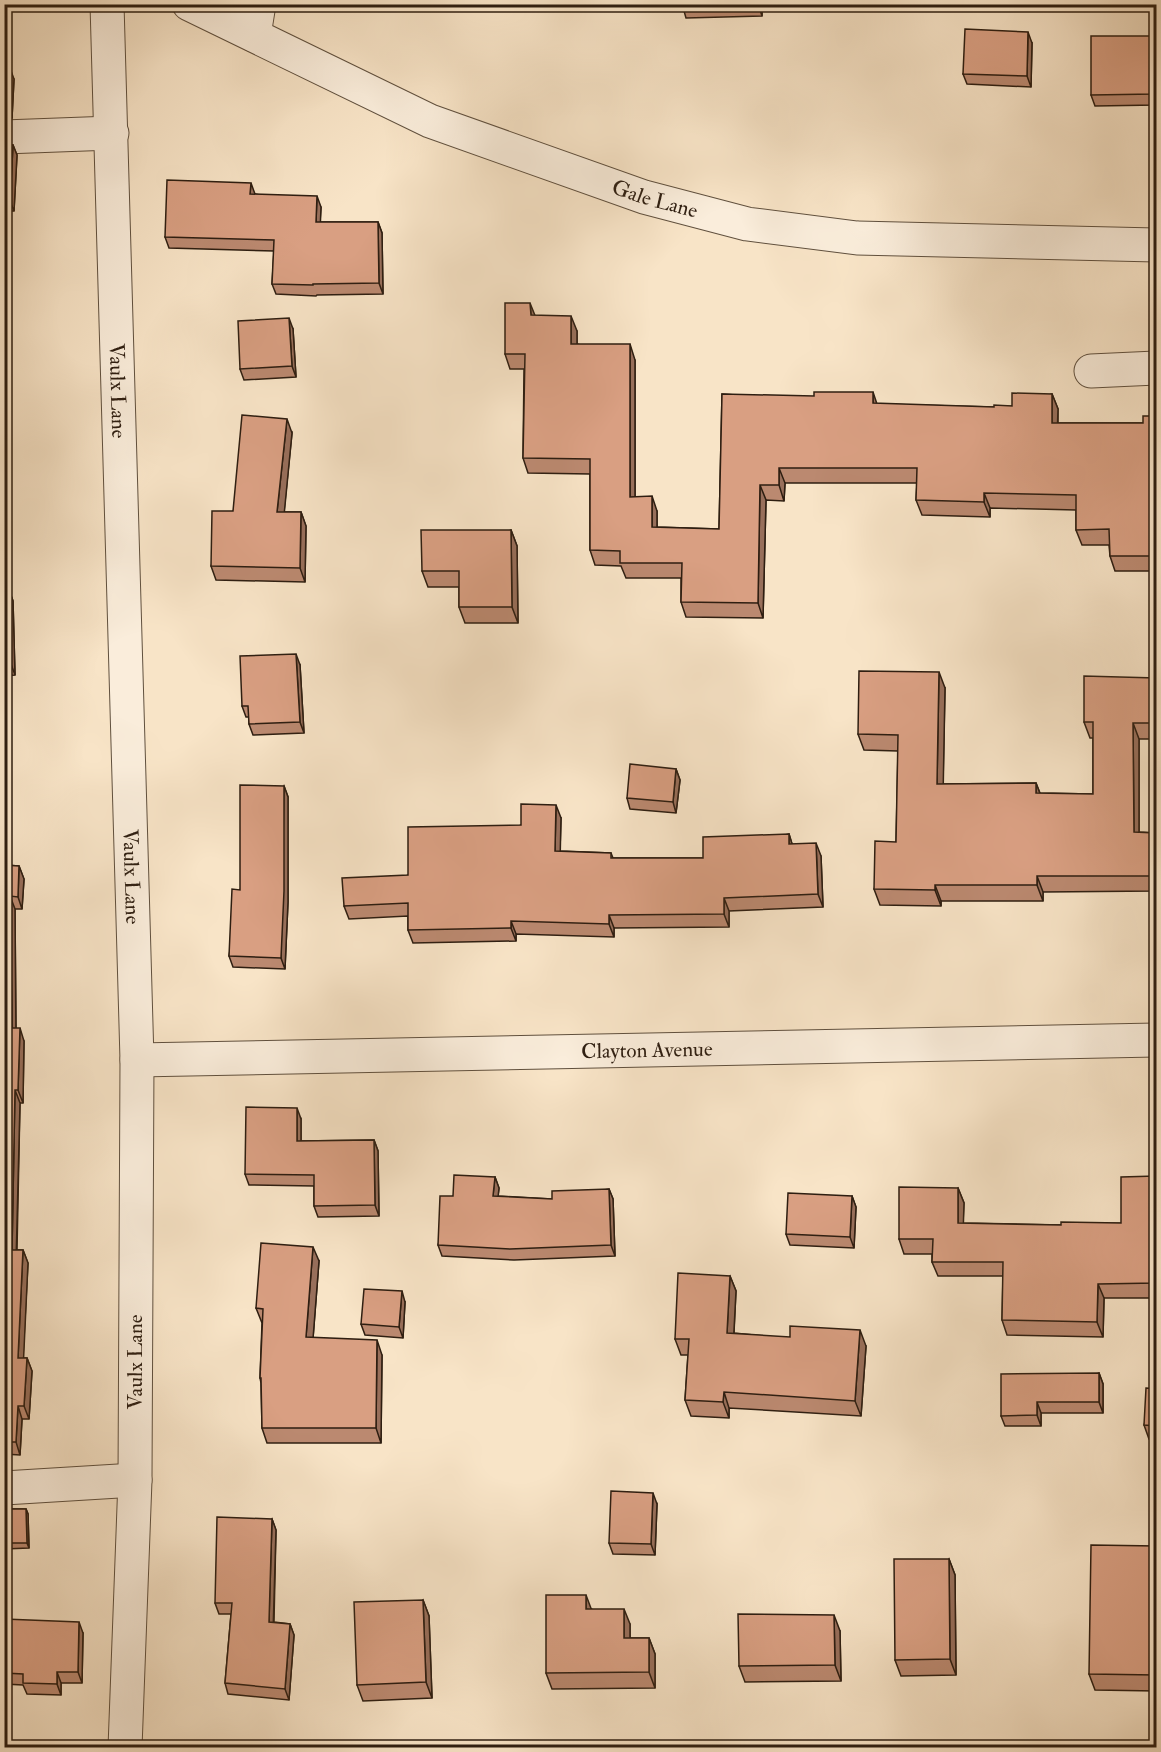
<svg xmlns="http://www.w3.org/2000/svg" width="1161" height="1752" font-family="'IM FELL Double Pica',serif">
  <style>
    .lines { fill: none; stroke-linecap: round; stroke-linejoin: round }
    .minor-casing { stroke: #60503e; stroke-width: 35 }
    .minor { stroke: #faeddb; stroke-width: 33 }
    .wall { fill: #bb8970; stroke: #2e1e11; stroke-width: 1.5 }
    .shaded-wall { fill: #986f5b; stroke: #2e1e11; stroke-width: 1.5 }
    .building { fill: #d99f82; stroke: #2e1e11; stroke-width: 1.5 }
    .labels { text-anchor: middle; stroke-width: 4.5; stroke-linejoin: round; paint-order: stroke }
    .street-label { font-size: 21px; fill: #2e1e11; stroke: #faeddb }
  </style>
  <rect width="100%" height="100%" fill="#f8e4c7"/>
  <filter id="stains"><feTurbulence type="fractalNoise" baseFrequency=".00333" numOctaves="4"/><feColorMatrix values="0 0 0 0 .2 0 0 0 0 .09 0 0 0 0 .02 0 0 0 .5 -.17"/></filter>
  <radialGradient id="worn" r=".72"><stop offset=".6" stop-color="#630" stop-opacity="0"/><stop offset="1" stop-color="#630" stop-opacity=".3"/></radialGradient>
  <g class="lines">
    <defs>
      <g id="minor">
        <path id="s1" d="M 107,4 L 137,1060 L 135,1480 L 125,1748"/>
        <path id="s2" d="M 189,4 L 430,121 L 644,197 L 747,224 L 857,238 L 1156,245"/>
        <polyline points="254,35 259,4"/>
        <polyline points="4,137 112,133"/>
        <polyline points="1091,371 1156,368"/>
        <path id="s3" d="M 137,1060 L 1156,1040"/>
        <polyline points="4,1488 135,1480"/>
      </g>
    </defs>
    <use href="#minor" class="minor-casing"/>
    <use href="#minor" class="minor"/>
  </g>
  <g class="wall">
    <polygon points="682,4 762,4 762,16 686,18"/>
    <polygon points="1154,36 1156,44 1156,105 1095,106 1091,95"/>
    <polygon points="1032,43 1031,87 967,84 963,74"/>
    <polygon points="4,68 14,79 12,118 4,119"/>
    <polygon points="4,145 13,145 17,155 14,211 4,211"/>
    <polygon points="255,194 321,207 320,222 378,222 382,233 383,294 317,295 316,296 276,294 272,284 274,251 169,248 165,237"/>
    <polygon points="535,316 577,331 577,344 635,360 635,497 657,511 657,527 719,529 722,394 877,404 994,407 1012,406 1052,394 1058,409 1058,423 1143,423 1156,416 1156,571 1115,571 1110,556 1109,545 1082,545 1076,530 1076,510 990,508 990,517 922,515 916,500 917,483 785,483 784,501 766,500 763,618 686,617 681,602 681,578 626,578 621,566 595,565 590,550 590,474 528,473 523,458 524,369 510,369 505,354"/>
    <polygon points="293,329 296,377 244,380 240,369"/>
    <polygon points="292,433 284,512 301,512 306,526 305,582 216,580 211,566 233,511"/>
    <polygon points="4,452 9,463 10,524 4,525"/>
    <polygon points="511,530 517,546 518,623 465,623 459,607 459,587 428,587 422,571"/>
    <polygon points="4,590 9,590 13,601 15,675 4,676"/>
    <polygon points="300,665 304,733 253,735 249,724 249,717 246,717 242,706"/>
    <polygon points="1156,678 1156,739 1139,739 1139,832 1156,833 1156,891 1043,892 1043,901 941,901 941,906 880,905 874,889 896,842 898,751 864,750 858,734 945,688 943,784 1036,783 1040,793 1093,794 1093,738 1090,738 1084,722"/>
    <polygon points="676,769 680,780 676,813 630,809 627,798"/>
    <polygon points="284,786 288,797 288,902 285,969 233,967 229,956 240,890"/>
    <polygon points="561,818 560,851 611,853 613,858 703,858 789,834 792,844 821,856 823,907 729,911 729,927 614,928 614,937 516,934 516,941 413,943 408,930 408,916 349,919 344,906 408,875 521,825"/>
    <polygon points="4,865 19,866 24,879 22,909 15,909 16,1028 24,1041 23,1103 20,1103 17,1250 23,1250 28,1263 23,1358 27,1358 32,1371 29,1419 22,1419 20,1455 4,1454"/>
    <polygon points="301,1119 301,1141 374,1140 378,1151 379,1216 318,1217 314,1206 314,1186 249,1185 245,1174"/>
    <polygon points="1156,1176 1156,1298 1104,1298 1103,1337 1007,1335 1002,1320 1003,1276 938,1276 932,1262 932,1254 904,1254 899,1239 958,1188 964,1203 963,1223 1061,1225 1121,1223"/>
    <polygon points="495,1177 499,1188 498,1196 552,1199 609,1189 613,1199 615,1256 514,1260 442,1256 438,1245 453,1196"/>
    <polygon points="852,1196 856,1207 854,1248 790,1245 786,1234"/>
    <polygon points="319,1261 313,1338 382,1355 381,1443 267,1443 262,1428 261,1383 260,1378 262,1323 256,1308"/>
    <polygon points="730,1276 736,1291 734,1333 866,1346 861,1416 729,1408 729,1418 691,1416 685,1400 688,1355 681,1355 675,1339"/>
    <polygon points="405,1302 403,1338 365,1335 361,1324"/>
    <polygon points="1099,1373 1103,1384 1103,1413 1041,1413 1041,1426 1005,1426 1001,1416"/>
    <polygon points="1156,1389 1156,1440 1149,1439 1144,1425"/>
    <polygon points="657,1504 655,1555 613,1554 609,1543"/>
    <polygon points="4,1509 26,1509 28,1514 29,1548 4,1549"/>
    <polygon points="272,1519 276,1530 274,1622 290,1624 294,1635 289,1700 228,1694 225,1683 231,1614 219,1614 215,1603"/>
    <polygon points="1156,1546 1156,1691 1095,1690 1089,1674"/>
    <polygon points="949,1559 955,1575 956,1675 901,1676 895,1660"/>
    <polygon points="423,1600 429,1616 432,1698 363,1701 357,1685"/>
    <polygon points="591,1609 630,1624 630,1638 649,1638 655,1654 655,1688 552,1689 546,1673"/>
    <polygon points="4,1619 83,1633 82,1683 61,1683 61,1695 27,1694 23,1685 4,1684"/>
    <polygon points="840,1631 841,1681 745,1682 739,1666"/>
  </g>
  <g class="shaded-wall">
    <polygon points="758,4 762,4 762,16"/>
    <polygon points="1028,32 1032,43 1031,87 1027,76"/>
    <polygon points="1154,36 1156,44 1156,102 1154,94"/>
    <polygon points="10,68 14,79 12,118 8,107"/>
    <polygon points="13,145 17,155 14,211 10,201"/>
    <polygon points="251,183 255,194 254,205 250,194"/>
    <polygon points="317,196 321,207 320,233 316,222"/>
    <polygon points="378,222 382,233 383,294 379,283"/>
    <polygon points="530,303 536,318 531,315"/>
    <polygon points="571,316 577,331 577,359 571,344"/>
    <polygon points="289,318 293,329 296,377 292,366"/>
    <polygon points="630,344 635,360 635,512 630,497"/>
    <polygon points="873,392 878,407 873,403"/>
    <polygon points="1052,394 1058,409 1057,439 1052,423"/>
    <polygon points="287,419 292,433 283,526 277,512"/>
    <polygon points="5,452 9,463 10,524 6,514"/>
    <polygon points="779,468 785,483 784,501 779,485"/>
    <polygon points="760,485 766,500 763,618 758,603"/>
    <polygon points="984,493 990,508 990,517 984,502"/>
    <polygon points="652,496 657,511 657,542 652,527"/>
    <polygon points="301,512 306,526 305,582 300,568"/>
    <polygon points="511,530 517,546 518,623 512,607"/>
    <polygon points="9,590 13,601 15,675 11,664"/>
    <polygon points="296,654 300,665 304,733 300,722"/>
    <polygon points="939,672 945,688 943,799 937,784"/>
    <polygon points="1133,723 1139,739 1139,848 1134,832"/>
    <polygon points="4,725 6,752 4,748"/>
    <polygon points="676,769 680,780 676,813 673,802"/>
    <polygon points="1036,783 1042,799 1036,793"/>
    <polygon points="284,786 288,797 288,902 285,969 281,958"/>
    <polygon points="556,805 561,818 560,864 555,851"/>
    <polygon points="789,834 793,847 789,844"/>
    <polygon points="816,843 821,856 823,907 818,894"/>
    <polygon points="19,866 24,879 22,909 18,897"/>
    <polygon points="1150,871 1156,887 1156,891 1150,876"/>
    <polygon points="1037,876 1043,892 1043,901 1037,885"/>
    <polygon points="935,885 941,901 941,906 935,890"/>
    <polygon points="10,896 15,909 16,1041 12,1028"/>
    <polygon points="724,898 729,911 729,927 724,914"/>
    <polygon points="609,915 614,928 614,937 609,924"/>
    <polygon points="511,921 516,934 516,941 511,928"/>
    <polygon points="20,1028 24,1041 23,1103 18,1090"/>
    <polygon points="15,1090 20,1103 16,1263 12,1250"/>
    <polygon points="297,1108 301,1119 301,1152 297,1141"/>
    <polygon points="374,1140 378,1151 379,1216 375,1205"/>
    <polygon points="495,1177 499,1188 497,1207 493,1196"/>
    <polygon points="958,1188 964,1203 963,1237 958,1223"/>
    <polygon points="609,1189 613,1199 615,1256 611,1245"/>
    <polygon points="852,1196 856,1207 854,1248 850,1237"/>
    <polygon points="313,1247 319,1261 312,1352 306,1337"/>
    <polygon points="23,1250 28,1263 23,1371 18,1358"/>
    <polygon points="730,1276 736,1291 733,1349 727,1333"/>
    <polygon points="1098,1284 1104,1298 1103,1337 1097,1322"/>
    <polygon points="402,1291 405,1302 403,1338 399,1327"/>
    <polygon points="860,1330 866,1346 861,1416 855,1401"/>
    <polygon points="377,1340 382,1355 381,1443 376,1428"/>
    <polygon points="27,1358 32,1371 29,1419 24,1406"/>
    <polygon points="1099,1373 1103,1384 1103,1413 1099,1402"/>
    <polygon points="724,1392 729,1408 729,1418 723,1402"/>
    <polygon points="1037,1402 1041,1413 1041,1426 1037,1415"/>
    <polygon points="18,1406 22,1419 20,1455 16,1442"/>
    <polygon points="653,1493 657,1504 655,1555 651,1544"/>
    <polygon points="26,1509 28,1514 29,1548 27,1543"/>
    <polygon points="272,1519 276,1530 273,1633 269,1622"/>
    <polygon points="949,1559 955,1575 956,1675 950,1659"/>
    <polygon points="586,1595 592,1611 586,1609"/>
    <polygon points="423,1600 429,1616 432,1698 426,1682"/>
    <polygon points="624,1609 630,1624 630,1654 624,1638"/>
    <polygon points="834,1615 840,1631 841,1681 835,1665"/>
    <polygon points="79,1622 83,1633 82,1683 78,1672"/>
    <polygon points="290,1624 294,1635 289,1700 285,1689"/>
    <polygon points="649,1638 655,1654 655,1688 649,1672"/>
    <polygon points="57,1672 61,1683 61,1695 57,1684"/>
  </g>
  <g class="building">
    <polygon points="682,4 758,4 758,5 682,7"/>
    <polygon points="965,29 1028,32 1027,76 963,74"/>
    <polygon points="1091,36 1154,36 1154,94 1091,95"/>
    <polygon points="4,68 10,68 8,107 4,108"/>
    <polygon points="4,145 13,145 10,201 4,200"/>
    <polygon points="167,180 251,183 250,194 317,196 316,222 378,222 379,283 313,284 313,285 272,284 274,240 165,237"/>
    <polygon points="505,303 530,303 531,315 571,316 571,344 630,344 630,497 652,496 652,527 719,529 722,394 814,396 814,392 873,392 873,403 994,407 994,405 1012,406 1012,393 1052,394 1052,423 1143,423 1143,416 1156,416 1156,556 1110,556 1109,529 1076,530 1076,495 984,493 984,502 916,500 917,468 779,468 779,485 760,485 758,603 681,602 682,563 620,563 620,551 590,550 590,459 523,458 525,354 505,354"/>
    <polygon points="289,318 292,366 240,369 238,321"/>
    <polygon points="242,415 287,419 277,512 301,512 300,568 211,566 212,511 233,511"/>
    <polygon points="4,452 6,514 4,514"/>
    <polygon points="421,530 511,530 512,607 459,607 459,571 422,571"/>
    <polygon points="4,590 9,590 11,664 4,665"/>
    <polygon points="296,654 300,722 249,724 248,706 242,706 240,656"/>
    <polygon points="859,671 939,672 937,784 1036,783 1036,793 1093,794 1093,722 1084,722 1084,676 1156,678 1156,723 1133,723 1134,832 1156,833 1156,871 1150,871 1150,876 1037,876 1037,885 935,885 935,890 874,889 875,841 896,842 898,735 858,734"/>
    <polygon points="630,764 676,769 673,802 627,798"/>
    <polygon points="240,785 284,786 284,891 281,958 229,956 232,889 240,890"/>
    <polygon points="521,804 556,805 555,851 611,853 611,858 703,858 703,837 789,834 789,844 816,843 818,894 724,898 724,914 609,915 609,924 511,921 511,928 408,930 408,903 344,906 342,878 408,875 408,827 521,825"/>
    <polygon points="4,865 19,866 18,897 10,896 12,1028 20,1028 18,1090 15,1090 12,1250 23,1250 18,1358 27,1358 24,1406 18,1406 16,1442 4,1442"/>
    <polygon points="246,1107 297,1108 297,1141 374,1140 375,1205 314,1206 314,1175 245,1174"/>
    <polygon points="454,1175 495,1177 493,1196 552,1199 552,1191 609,1189 611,1245 510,1249 438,1245 440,1196 453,1196"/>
    <polygon points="1156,1176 1156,1283 1098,1284 1097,1322 1002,1320 1003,1262 932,1262 933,1239 899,1239 899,1187 958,1188 958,1223 1061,1225 1061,1222 1121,1223 1121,1177"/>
    <polygon points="788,1193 852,1196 850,1237 786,1234"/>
    <polygon points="261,1243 313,1247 306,1337 377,1340 376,1428 262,1428 261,1378 260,1378 263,1309 256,1308"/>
    <polygon points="678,1273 730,1276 727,1333 790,1337 790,1326 860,1330 855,1401 724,1392 723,1402 685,1400 689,1339 675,1339"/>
    <polygon points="364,1289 402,1291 399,1327 361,1324"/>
    <polygon points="1099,1373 1099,1402 1037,1402 1037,1415 1001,1416 1001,1374"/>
    <polygon points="1146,1388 1156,1389 1156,1426 1144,1425"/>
    <polygon points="611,1491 653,1493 651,1544 609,1543"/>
    <polygon points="4,1509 26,1509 27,1543 4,1543"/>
    <polygon points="217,1517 272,1519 269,1622 290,1624 285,1689 225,1683 232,1603 215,1603"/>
    <polygon points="1091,1545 1156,1546 1156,1675 1089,1674"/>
    <polygon points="894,1559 949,1559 950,1659 895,1660"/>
    <polygon points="546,1595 586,1595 586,1609 624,1609 624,1638 649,1638 649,1672 546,1673"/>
    <polygon points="423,1600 426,1682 357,1685 354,1602"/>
    <polygon points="738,1614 834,1615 835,1665 739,1666"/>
    <polygon points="4,1619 79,1622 78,1672 57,1672 57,1684 23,1683 23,1674 4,1673"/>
  </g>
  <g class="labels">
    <g class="street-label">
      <text dy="7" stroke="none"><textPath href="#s2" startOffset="506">Gale Lane</textPath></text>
      <text dy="7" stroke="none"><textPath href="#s1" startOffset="387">Vaulx Lane</textPath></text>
      <text dy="7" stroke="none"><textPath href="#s1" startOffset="873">Vaulx Lane</textPath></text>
      <text dy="7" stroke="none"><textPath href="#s3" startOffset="510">Clayton Avenue</textPath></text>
      <text transform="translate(135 1362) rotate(-90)" y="7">Vaulx Lane</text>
    </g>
  </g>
  <rect width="1161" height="1752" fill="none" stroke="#f8e4c7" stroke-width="24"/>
  <rect x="6" y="6" width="1149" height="1740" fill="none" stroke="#2e1e11" stroke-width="3"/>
  <rect x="12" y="12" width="1137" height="1728" fill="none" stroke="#2e1e11" stroke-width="1.5"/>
  <rect width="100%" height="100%" filter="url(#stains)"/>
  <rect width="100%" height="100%" fill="url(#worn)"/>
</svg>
